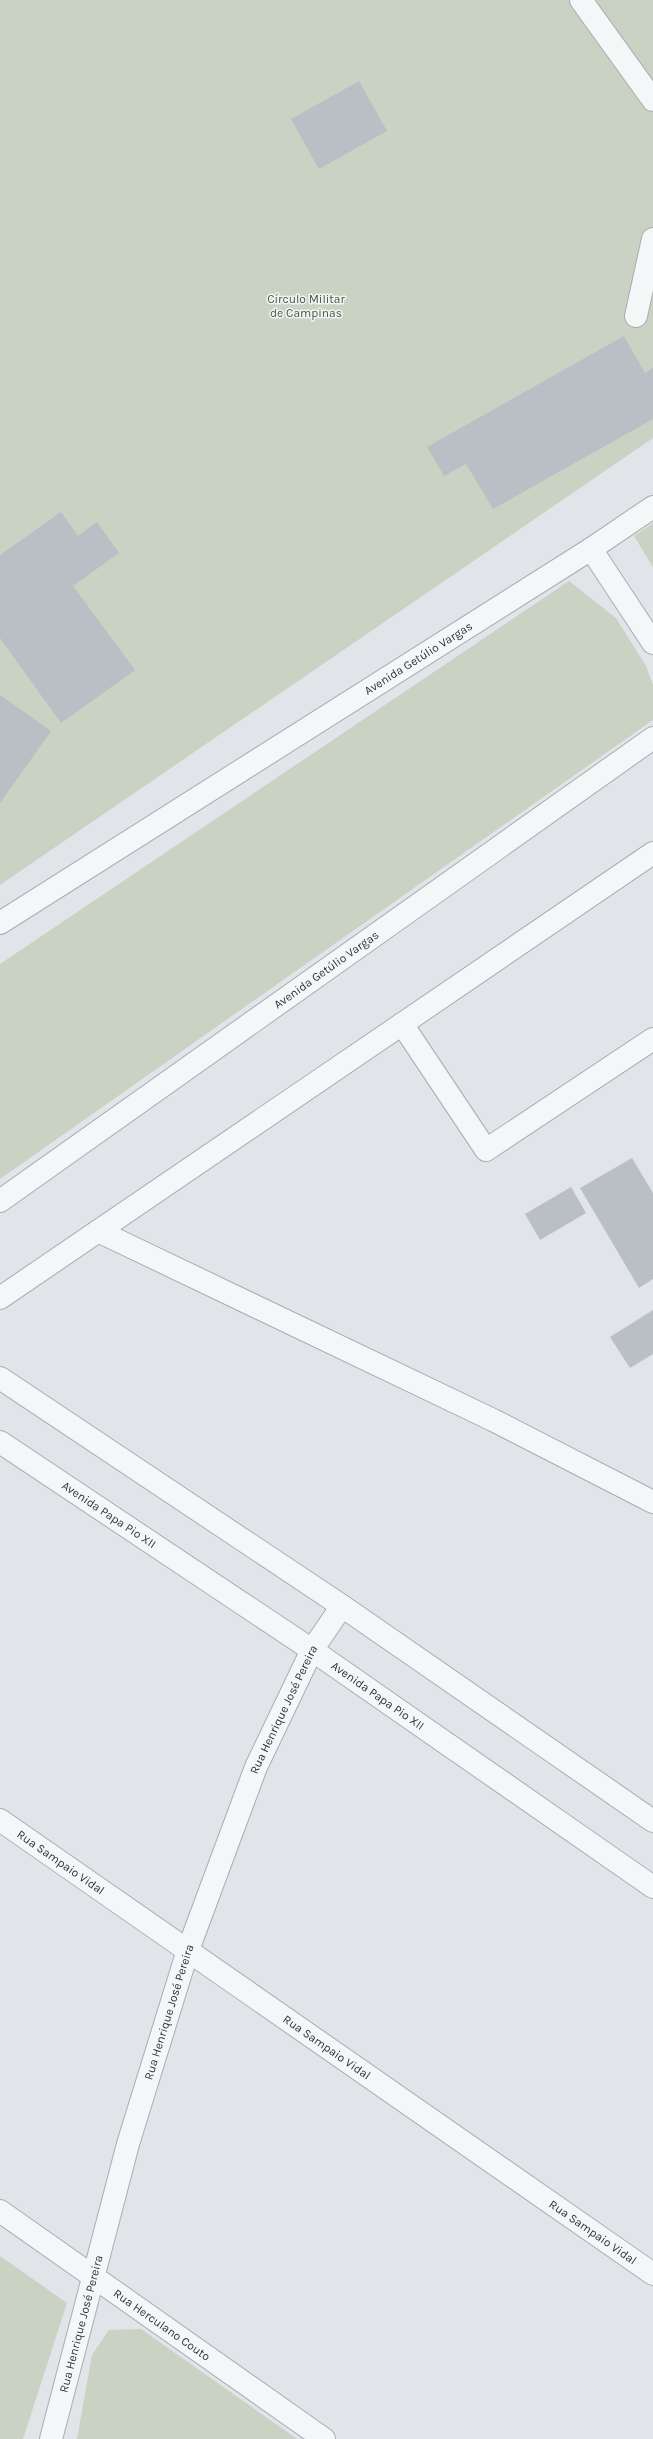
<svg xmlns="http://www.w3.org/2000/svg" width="653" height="2439" font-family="Karla,sans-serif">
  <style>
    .green { fill: #c9d2c3 }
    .building { fill: #b9bfc5 }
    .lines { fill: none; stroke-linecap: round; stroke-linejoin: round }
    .minor-casing { stroke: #a7adb3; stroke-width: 24 }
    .minor { stroke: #f4f6f7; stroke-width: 22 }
    .labels { text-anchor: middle; stroke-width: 3; stroke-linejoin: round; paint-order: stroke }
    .park-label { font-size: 12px; fill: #445a39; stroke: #f1f4f6 }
    .street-label { font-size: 12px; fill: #2b353f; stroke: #f1f4f6 }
  </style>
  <rect width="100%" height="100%" fill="#e1e5e9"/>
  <g class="green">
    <polygon points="0,0 653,0 653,438 0,885"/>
    <polygon points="653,523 653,567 634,536"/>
    <polygon points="569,581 616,618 646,666 653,685 653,720 0,1179 0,964"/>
    <polygon points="0,2256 67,2303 23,2439 0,2439"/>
    <polygon points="141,2329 297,2439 77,2439 92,2355 109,2330"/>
  </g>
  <g class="building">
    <polygon points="359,81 387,131 319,169 291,119"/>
    <polygon points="624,336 645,373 653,368 653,419 493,509 466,464 444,476 427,447"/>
    <polygon points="61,512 78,536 97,522 119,553 73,586 135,670 61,723 0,638 0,555"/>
    <polygon points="0,695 51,731 0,803"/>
    <polygon points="632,1158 653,1193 653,1279 639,1288 580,1188"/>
    <polygon points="571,1187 586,1213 540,1240 525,1214"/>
    <polygon points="653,1310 653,1354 630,1368 610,1337"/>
  </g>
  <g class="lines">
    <defs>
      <g id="minor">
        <polyline points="581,0 653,100"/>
        <polyline points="636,316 653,239"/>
        <polyline points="591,549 653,643"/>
        <path id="s1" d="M 0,923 L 591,549 L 653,507"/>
        <polyline points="402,1024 486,1150 653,1039"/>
        <path id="s2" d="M 0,1201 L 653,738"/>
        <polyline points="98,1231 493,1420 653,1502"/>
        <polyline points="0,1298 653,853"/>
        <polyline points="0,1378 342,1606 653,1821"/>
        <path id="s3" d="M 0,1442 L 312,1650 L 653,1887"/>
        <path id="s4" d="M 0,1820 L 653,2274"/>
        <path id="s5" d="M 0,2211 L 324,2439"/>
        <path id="s6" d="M 51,2439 L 128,2144 L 188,1950 L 256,1767 L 312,1650 L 342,1606"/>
      </g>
    </defs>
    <use href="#minor" class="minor-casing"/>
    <use href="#minor" class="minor"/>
  </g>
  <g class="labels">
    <g class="park-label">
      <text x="306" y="303">Círculo Militar<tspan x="306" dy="14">de Campinas</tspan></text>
    </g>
    <g class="street-label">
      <text dy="4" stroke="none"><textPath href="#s1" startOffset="495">Avenida Getúlio Vargas</textPath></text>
      <text dy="4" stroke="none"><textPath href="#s2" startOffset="400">Avenida Getúlio Vargas</textPath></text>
      <text dy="4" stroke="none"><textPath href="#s3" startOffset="131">Avenida Papa Pio XII</textPath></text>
      <text dy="4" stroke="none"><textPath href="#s3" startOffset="455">Avenida Papa Pio XII</textPath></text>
      <text dy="4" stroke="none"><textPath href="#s6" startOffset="767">Rua Henrique José Pereira</textPath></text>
      <text dy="4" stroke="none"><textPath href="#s4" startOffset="74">Rua Sampaio Vidal</textPath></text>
      <text dy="4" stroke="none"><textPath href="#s6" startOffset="443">Rua Henrique José Pereira</textPath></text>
      <text dy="4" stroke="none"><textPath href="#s4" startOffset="398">Rua Sampaio Vidal</textPath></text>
      <text dy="4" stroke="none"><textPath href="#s4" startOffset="722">Rua Sampaio Vidal</textPath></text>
      <text dy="4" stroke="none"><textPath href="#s6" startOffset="119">Rua Henrique José Pereira</textPath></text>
      <text dy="4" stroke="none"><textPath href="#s5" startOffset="198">Rua Herculano Couto</textPath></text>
    </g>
  </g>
</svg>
